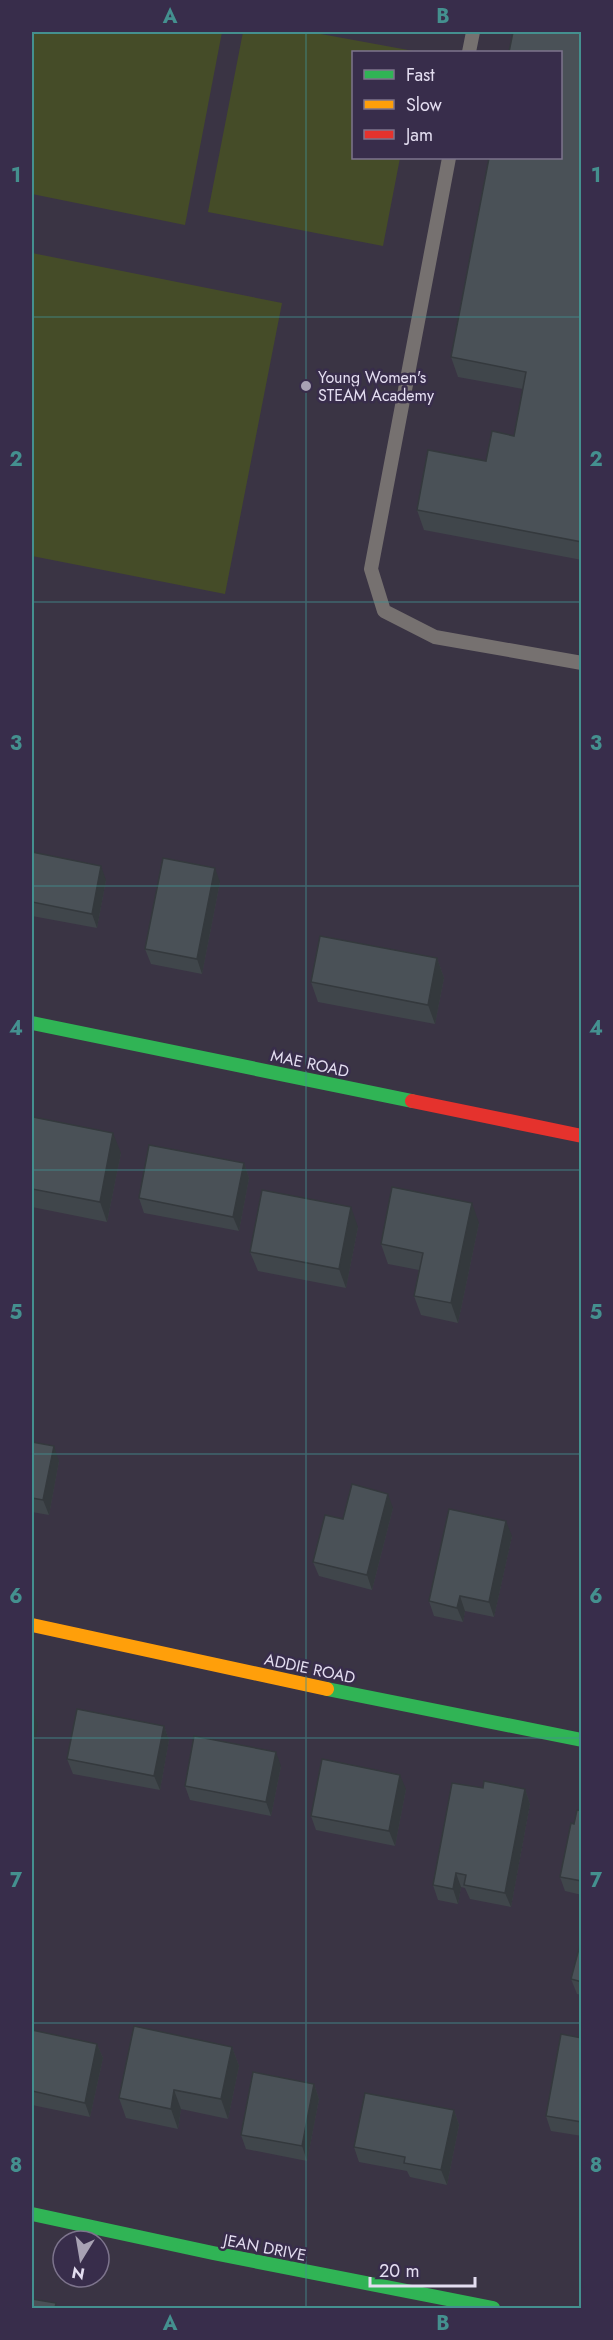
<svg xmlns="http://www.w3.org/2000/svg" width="613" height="2340" font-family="Jost,sans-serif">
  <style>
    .green { fill: #454c28 }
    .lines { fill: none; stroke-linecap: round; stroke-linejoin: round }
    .lane { stroke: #767170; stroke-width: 14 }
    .fast { stroke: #30b455; stroke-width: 14 }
    .slow { stroke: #ff9f0a; stroke-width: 14 }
    .jam { stroke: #e5322d; stroke-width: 14 }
    .wall { fill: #40464b }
    .shaded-wall { fill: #34393d }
    .building { fill: #4a5157; stroke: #34393d; stroke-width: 1.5 }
    .grid { fill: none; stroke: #44908f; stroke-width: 1.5; stroke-opacity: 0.55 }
    .poi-dot { fill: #a8a2b4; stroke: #382d4b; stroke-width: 2 }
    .labels { text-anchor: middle; stroke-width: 5; stroke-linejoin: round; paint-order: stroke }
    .poi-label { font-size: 16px; fill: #e4def1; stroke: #382d4b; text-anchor: start }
    .street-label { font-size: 16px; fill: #e4def1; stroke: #382d4b }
    .neatline { fill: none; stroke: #44908f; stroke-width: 2 }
    .grid-label { font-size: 20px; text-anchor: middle; font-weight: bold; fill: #44908f }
  </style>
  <rect width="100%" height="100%" fill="#3a3444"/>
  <g class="green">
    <polygon points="32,32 222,32 185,225 32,194"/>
    <polygon points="243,32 310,32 419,52 354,52 354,158 400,158 383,246 208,212"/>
    <polygon points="32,253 282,303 225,594 32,556"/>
  </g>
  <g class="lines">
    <g class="lane">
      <polyline points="469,52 473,32"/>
      <polyline points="449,158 371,569 384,611 435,637 582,663"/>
    </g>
    <g class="fast">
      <polyline points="32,1023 412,1101"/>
      <polyline points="327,1689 582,1740"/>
      <polyline points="32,2214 213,2253 493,2308"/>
    </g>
    <polyline class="slow" points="32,1625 327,1689"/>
    <polyline class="jam" points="412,1101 582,1136"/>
  </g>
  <g class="wall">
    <polygon points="582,32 582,560 424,530 417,510 486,461 514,436 523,389 458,377 451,357"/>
    <polygon points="32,852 106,880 97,928 32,916"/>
    <polygon points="220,882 202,974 151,964 145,949"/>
    <polygon points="437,958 444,978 435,1024 318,1002 311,982"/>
    <polygon points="32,1126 121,1153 107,1222 32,1207"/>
    <polygon points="244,1163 249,1178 239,1231 144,1213 139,1198"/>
    <polygon points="479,1223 458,1323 421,1315 414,1296 419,1270 388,1264 381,1244"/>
    <polygon points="358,1227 346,1288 258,1271 250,1252"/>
    <polygon points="32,1442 59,1461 49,1515 32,1512"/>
    <polygon points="393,1508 372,1590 319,1576 313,1562 343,1519"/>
    <polygon points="512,1536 494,1617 465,1611 463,1622 434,1616 429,1601"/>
    <polygon points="164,1726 169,1740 160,1790 73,1774 67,1759"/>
    <polygon points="281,1766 271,1816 190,1800 185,1786"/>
    <polygon points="483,1788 525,1789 530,1804 511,1907 470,1899 465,1888 461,1887 458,1904 438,1900 433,1885"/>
    <polygon points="406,1789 395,1846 316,1830 311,1816"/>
    <polygon points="582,1811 582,1895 565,1891 560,1877 574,1824"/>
    <polygon points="582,1937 582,1995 577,1994 571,1979"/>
    <polygon points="32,2030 97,2044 103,2058 90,2117 32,2105"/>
    <polygon points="582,2038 582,2136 551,2131 546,2116"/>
    <polygon points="232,2047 239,2066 228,2119 181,2109 178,2129 126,2118 119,2098"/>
    <polygon points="314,2084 319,2099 307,2161 246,2149 241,2135"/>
    <polygon points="454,2110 459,2125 447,2185 410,2177 407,2171 359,2162 354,2147"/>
  </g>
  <g class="shaded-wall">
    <polygon points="101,866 106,880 97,928 92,914"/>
    <polygon points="215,868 220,882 202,974 197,959"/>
    <polygon points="437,958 444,978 435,1024 428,1005"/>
    <polygon points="113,1133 121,1153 107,1222 100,1202"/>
    <polygon points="244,1163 249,1178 239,1231 233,1217"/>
    <polygon points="472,1203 479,1223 458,1323 451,1303"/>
    <polygon points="351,1207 358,1227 346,1288 339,1269"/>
    <polygon points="54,1446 59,1461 49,1515 43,1500"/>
    <polygon points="388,1494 393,1508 372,1590 367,1575"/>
    <polygon points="506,1521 512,1536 494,1617 489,1602"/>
    <polygon points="460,1596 465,1611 463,1622 457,1608"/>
    <polygon points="33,1710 38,1725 32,1761 32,1717"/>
    <polygon points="164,1726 169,1740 160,1790 154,1776"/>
    <polygon points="276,1752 281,1766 271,1816 266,1802"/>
    <polygon points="400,1775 406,1789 395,1846 389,1831"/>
    <polygon points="525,1789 530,1804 511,1907 505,1893"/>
    <polygon points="456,1873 461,1887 458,1904 453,1889"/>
    <polygon points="97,2044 103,2058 90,2117 85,2103"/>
    <polygon points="232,2047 239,2066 228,2119 221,2099"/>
    <polygon points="314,2084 319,2099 307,2161 302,2146"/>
    <polygon points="174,2090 181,2109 178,2129 171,2109"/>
    <polygon points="454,2110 459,2125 447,2185 441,2170"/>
  </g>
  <g class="building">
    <polygon points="513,32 582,32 582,542 417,510 428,450 486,461 492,431 514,436 526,372 451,357 489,158 561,158 561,52 509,52"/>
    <polygon points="32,852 101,866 92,914 32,902"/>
    <polygon points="163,858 215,868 197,959 145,949"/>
    <polygon points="320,936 437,958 428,1005 311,982"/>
    <polygon points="33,1117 113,1133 100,1202 32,1189 32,1126"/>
    <polygon points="149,1145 244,1163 233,1217 139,1198"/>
    <polygon points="392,1187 472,1203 451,1303 414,1296 423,1253 381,1244"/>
    <polygon points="262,1190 351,1207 339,1269 250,1252"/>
    <polygon points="32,1442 54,1446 43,1500 32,1498"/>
    <polygon points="352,1484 388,1494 367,1575 313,1562 325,1515 343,1519"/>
    <polygon points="449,1509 506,1521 489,1602 460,1596 457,1608 429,1601"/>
    <polygon points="77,1709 164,1726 154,1776 67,1759"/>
    <polygon points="194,1736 276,1752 266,1802 185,1786"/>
    <polygon points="322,1759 400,1775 389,1831 311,1816"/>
    <polygon points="484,1781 525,1789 505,1893 464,1885 466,1875 456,1873 453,1889 433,1885 452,1783 483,1788"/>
    <polygon points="577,1810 582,1811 582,1881 560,1877 571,1823 574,1824"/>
    <polygon points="582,1937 582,1982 571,1979"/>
    <polygon points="134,2026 232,2047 221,2099 174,2090 171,2109 119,2098"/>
    <polygon points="32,2030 97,2044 85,2103 32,2091"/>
    <polygon points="561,2034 582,2038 582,2122 546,2116"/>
    <polygon points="253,2072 314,2084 302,2146 241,2135"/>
    <polygon points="365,2093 454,2110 441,2170 404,2163 405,2157 354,2147"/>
    <polygon points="32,2299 56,2303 55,2308 32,2308"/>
  </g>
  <path class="grid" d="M 306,32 L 306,2308M 32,317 L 582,317M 32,602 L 582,602M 32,886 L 582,886M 32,1170 L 582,1170M 32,1454 L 582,1454M 32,1738 L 582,1738M 32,2023 L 582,2023"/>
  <circle class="poi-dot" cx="306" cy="386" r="6"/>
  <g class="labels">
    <g class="poi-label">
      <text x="318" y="383">Young Women's<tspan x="318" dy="18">STEAM Academy</tspan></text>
    </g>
    <g class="street-label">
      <text transform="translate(310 1063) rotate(12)" y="6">MAE ROAD</text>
      <text transform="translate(310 1668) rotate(12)" y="6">ADDIE ROAD</text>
      <text transform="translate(265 2247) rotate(11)" y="6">JEAN DRIVE</text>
    </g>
  </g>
  <rect width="613" height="2340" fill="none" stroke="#382d4b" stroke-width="66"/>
  <rect x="352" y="51" width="210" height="108" fill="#382d4b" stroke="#7d748d" stroke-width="1.5"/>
  <rect x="364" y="70" width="30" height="9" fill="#30b455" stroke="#7d748d" stroke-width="1.5"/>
  <text x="406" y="81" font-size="18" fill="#e4def1">Fast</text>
  <rect x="364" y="100" width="30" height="9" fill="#ff9f0a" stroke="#7d748d" stroke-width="1.5"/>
  <text x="406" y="111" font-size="18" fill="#e4def1">Slow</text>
  <rect x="364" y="130" width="30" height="9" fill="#e5322d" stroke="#7d748d" stroke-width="1.5"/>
  <text x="406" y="141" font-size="18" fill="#e4def1">Jam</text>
  <g transform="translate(81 2259) rotate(191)"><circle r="28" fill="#382d4b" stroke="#7d748d" stroke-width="1.5"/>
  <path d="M0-4.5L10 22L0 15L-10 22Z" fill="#a8a2b4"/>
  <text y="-9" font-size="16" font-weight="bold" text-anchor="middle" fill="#e4def1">N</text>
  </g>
  <path d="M370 2277v9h105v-9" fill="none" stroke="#e4def1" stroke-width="3"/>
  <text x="379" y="2277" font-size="18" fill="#e4def1" stroke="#382d4b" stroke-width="4.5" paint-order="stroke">20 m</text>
  <rect x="33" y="33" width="547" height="2274" class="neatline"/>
  <g class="grid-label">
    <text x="170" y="23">A</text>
    <text x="443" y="23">B</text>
    <text x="16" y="182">1</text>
    <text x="596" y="182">1</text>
    <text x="16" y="466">2</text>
    <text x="596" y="466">2</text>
    <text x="16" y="750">3</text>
    <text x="596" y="750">3</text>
    <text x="16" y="1035">4</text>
    <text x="596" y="1035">4</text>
    <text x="16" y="1319">5</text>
    <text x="596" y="1319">5</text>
    <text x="16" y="1603">6</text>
    <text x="596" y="1603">6</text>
    <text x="16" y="1887">7</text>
    <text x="596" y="1887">7</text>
    <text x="16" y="2172">8</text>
    <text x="596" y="2172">8</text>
    <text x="170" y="2330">A</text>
    <text x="443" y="2330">B</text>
  </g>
</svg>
